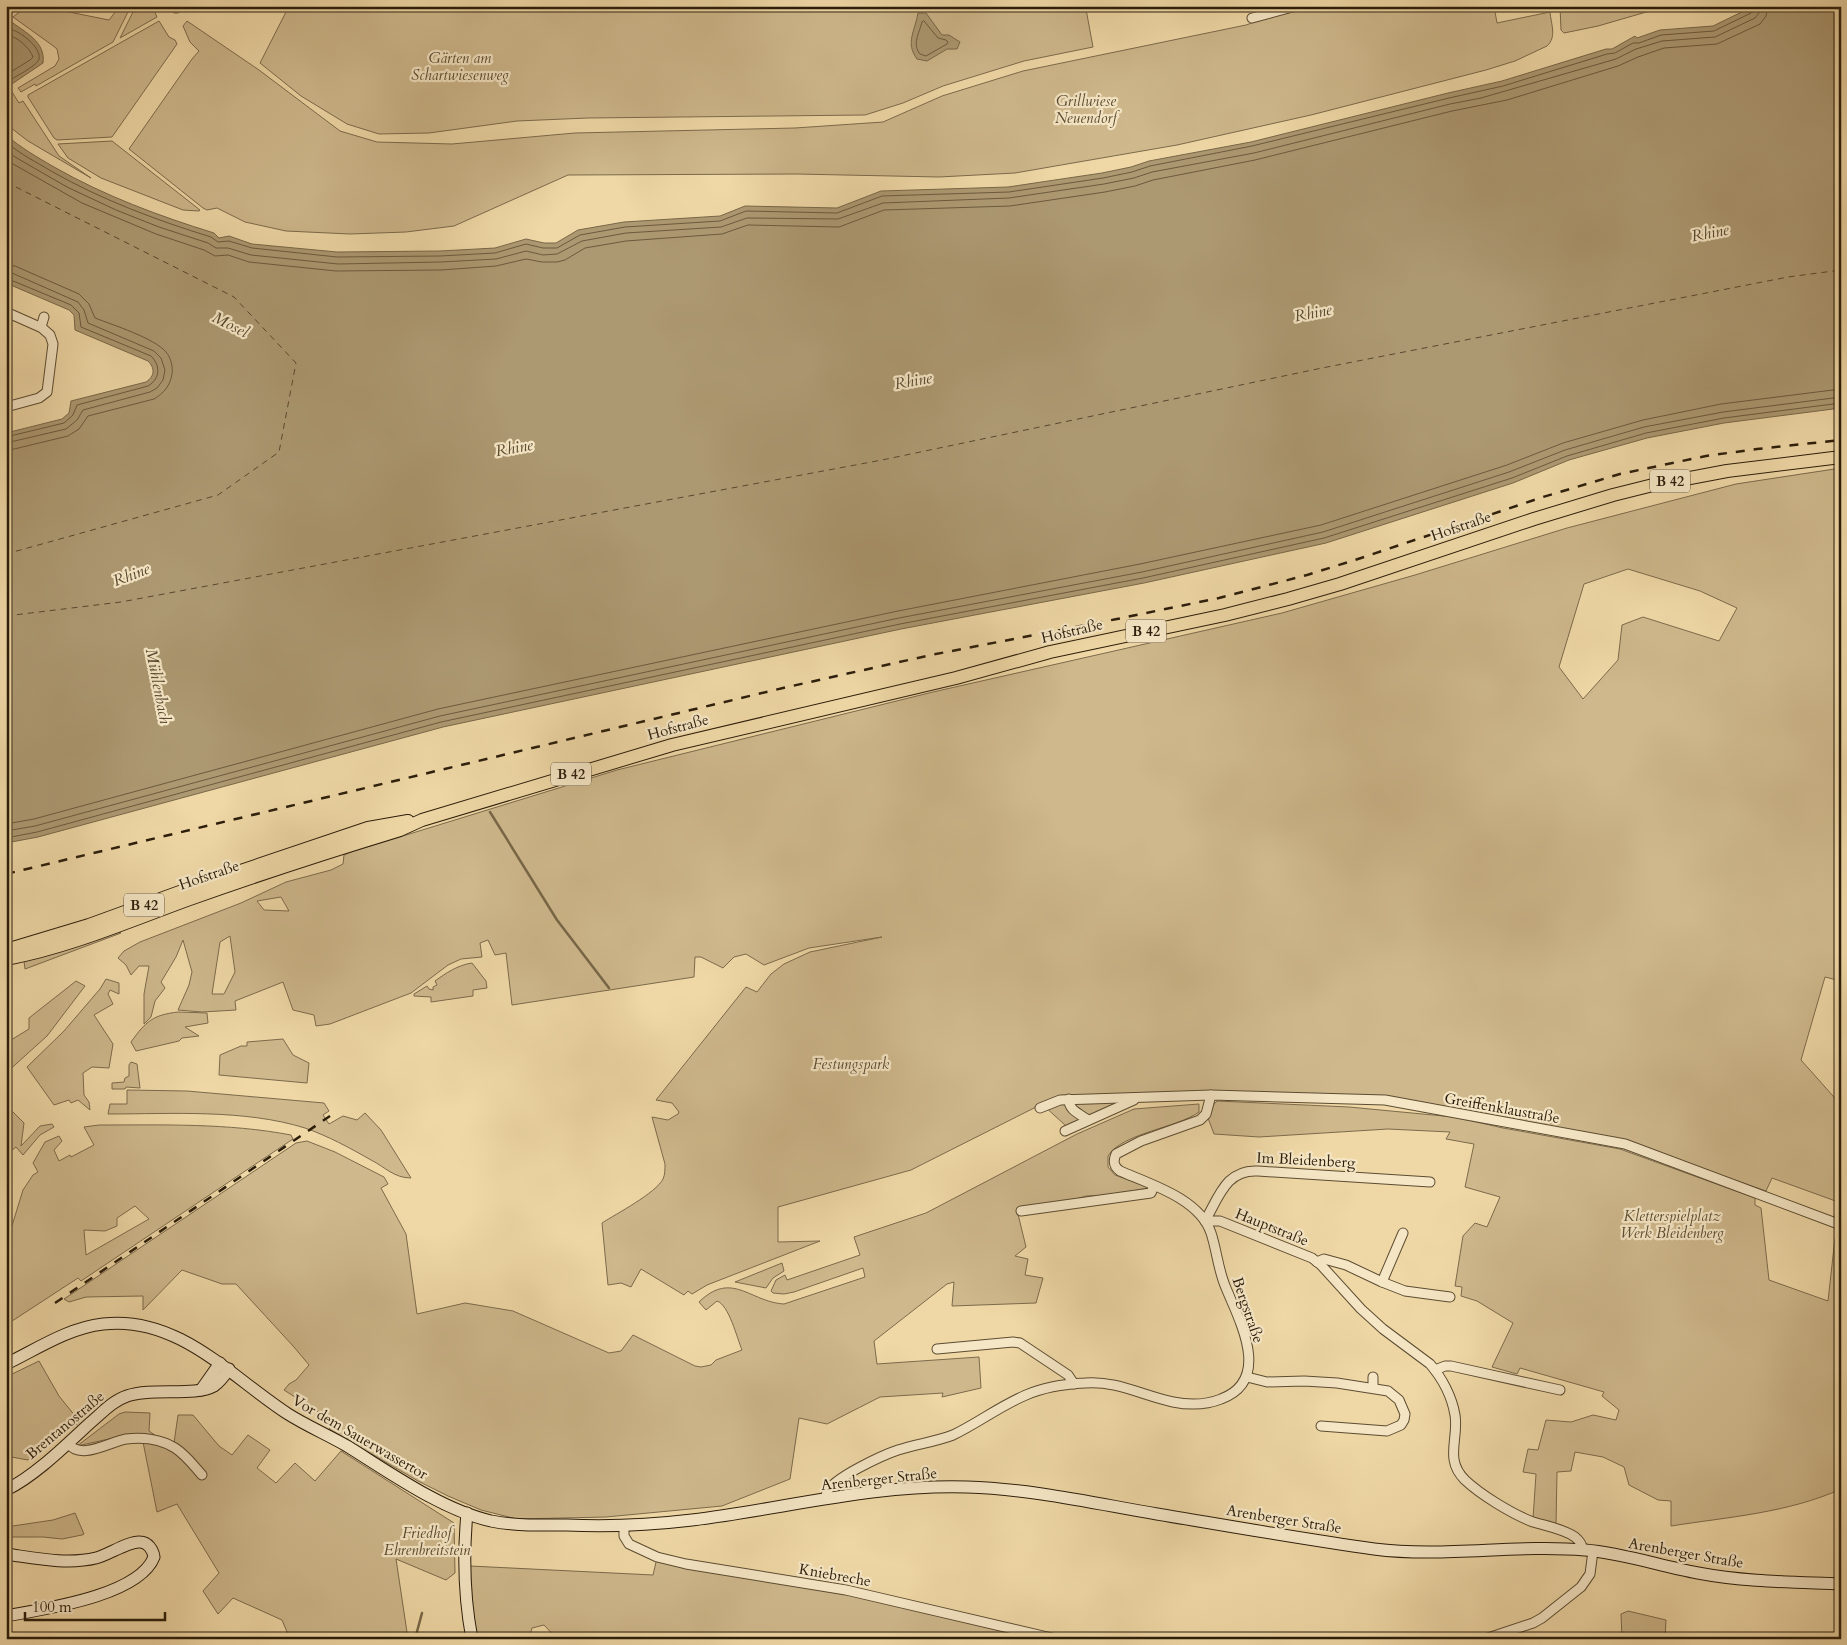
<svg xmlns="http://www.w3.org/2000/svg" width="1847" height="1645" font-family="Cardo,serif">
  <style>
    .green { fill: #ceb88c; stroke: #7c6a4c; fill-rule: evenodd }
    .water { fill: #ac9871; stroke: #786748 }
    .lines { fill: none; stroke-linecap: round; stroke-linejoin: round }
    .shore { stroke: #6c5a3e; stroke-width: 1 }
    .stream { stroke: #786748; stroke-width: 2.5 }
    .ferry { stroke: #58482f; stroke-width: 1; stroke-dasharray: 6 5; stroke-linecap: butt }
    .street-casing { stroke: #5c4c32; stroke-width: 11 }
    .secondary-casing { stroke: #2b1d0b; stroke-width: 13 }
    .primary-casing { stroke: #2b1d0b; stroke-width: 14 }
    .street { stroke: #f5e6c5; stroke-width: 9 }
    .secondary { stroke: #f5e6c5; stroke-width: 11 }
    .primary { stroke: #efd8a6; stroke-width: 12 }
    .rail { stroke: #2b1d0b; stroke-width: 2.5; stroke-dasharray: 9 9; stroke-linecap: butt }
    .labels { text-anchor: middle; stroke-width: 4.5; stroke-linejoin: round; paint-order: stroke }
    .shield { fill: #f5e6c5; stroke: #685943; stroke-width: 1 }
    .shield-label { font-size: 14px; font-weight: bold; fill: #2b1d0b }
    .park-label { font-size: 15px; font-style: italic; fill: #5c4c32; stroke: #f5e6c5 }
    .street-label { font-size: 15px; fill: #2b1d0b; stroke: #f5e6c5 }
    .water-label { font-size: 16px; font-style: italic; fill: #58482f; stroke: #f5e6c5 }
  </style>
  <rect width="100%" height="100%" fill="#efd8a6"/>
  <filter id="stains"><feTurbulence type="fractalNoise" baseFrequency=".004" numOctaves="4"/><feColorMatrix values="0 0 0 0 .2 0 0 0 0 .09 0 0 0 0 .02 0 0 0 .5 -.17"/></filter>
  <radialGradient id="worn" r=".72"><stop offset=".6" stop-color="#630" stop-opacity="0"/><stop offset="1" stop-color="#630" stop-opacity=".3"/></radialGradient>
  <g class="green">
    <polygon points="27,6 48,6 54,9 109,20 120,6 131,6 113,42 36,86 35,84 21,92 18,88 55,66 59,59 57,49 52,45 13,17"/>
    <polygon points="136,6 152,6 157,17 120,38"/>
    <polygon points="289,6 1222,6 1116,10 1086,9 1093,47 1024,61 943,86 903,103 865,115 588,118 517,121 429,133 379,134 347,124 301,96 260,63"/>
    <path d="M 1319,6 L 1494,6 L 1497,23 L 1550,12 C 1551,24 1557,37 1547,46 L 1515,61 L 1486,70 L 1311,115 L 1177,145 L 1015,173 L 939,177 L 797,174 L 568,175 L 454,226 L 406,232 L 350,234 L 286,231 L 245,222 L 217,208 L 207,210 L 203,208 L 129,149 L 192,59 L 199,51 L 190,42 L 183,26 L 187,21 L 259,70 L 340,131 L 377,142 L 452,144 L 575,133 L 795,128 L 883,122 L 942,96 L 1023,71 L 1246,25 L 1269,17 Z"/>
    <polygon points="1560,6 1667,6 1598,26 1564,33 1561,30"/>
    <polygon points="159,21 169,37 175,40 177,44 112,137 57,140 54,138 28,97 28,95"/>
    <polygon points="12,92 19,103 23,101 59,156 91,178 28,141 6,124 6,96"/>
    <polygon points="112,141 200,210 199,211 183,210 101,178 68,158 58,144"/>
    <path d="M 1841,468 L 1841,981 L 1825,977 L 1801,1060 L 1841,1105 L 1841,1203 L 1772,1178 L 1766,1191 L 1670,1157 L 1385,1098 L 1138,1093 L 1066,1126 L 1042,1104 L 911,1170 L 778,1207 L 778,1242 L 820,1241 L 707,1285 L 692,1294 L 688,1291 L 684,1295 L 641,1269 L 631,1287 L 621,1283 L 608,1285 L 602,1223 C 616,1214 656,1193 663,1179 C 665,1175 665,1169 665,1164 L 652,1117 L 668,1120 L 678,1114 L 679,1112 L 672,1103 L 656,1100 L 746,987 L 757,992 L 771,974 L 784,964 L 810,952 L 882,937 L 809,948 L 764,965 L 746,954 L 734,957 L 723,968 L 701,957 L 695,957 L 694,977 L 512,1005 L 506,953 L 495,955 L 488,940 L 480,943 L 482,957 L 461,959 L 448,965 L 411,993 L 330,1024 L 316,1026 L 314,1015 L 293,1010 L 283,982 L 235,1001 L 236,1010 L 202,1012 L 178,1010 L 189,985 L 192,972 L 183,940 L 176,957 L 161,982 L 165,988 L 155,1001 L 151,1017 L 144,1024 L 144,994 L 149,966 L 139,966 L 131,975 L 126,965 L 118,958 L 124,951 L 140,942 L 241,903 L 286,882 L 331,870 L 343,864 L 344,855 L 351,852 L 617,770 L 933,692 L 1282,613 L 1415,575 L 1567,528 L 1736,484 ZM 1628,569 L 1700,591 L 1737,608 L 1719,641 L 1643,617 L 1622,625 L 1618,660 L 1583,699 L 1559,667 L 1584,584 ZM 281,897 L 289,911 L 264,910 L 257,901 ZM 230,936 L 235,972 L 224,994 L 212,994 L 220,942 Z"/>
    <polygon points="120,932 121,933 25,969 24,961"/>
    <path d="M 472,963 L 486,981 L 487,988 L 473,990 L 473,996 L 431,1002 L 431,997 L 414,996 L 414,994 L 427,986 L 429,989 L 433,990 L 433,987 L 437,985 L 435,981 C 446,973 458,965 472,963 Z"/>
    <polygon points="106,979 119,983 119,994 110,990 108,994 113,1004 94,1015 113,1044 109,1068 92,1067 83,1073 84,1095 89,1102 90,1110 78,1100 71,1103 69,1100 54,1105 27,1067 64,1031 100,989"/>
    <polygon points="76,981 85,986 47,1036 6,1073 6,1043 29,1029 29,1018"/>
    <path d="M 178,1012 L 207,1013 L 208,1023 L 185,1027 L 199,1036 L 182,1038 L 179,1041 L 136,1051 L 131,1042 C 146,1021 153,1015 178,1012 Z"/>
    <polygon points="283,1039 293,1055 309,1063 307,1083 219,1075 220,1055 241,1046 247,1046 247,1042"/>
    <polygon points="131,1062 137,1064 140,1088 126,1087 125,1089 112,1089 112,1083 124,1082 125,1078 129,1076 129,1065"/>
    <path d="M 127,1090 L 187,1091 L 324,1103 L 329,1111 L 323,1115 L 329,1124 L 343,1116 L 357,1120 L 365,1113 L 381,1130 L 411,1178 C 394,1178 385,1167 371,1160 C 350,1148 328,1136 305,1128 C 244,1109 172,1114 108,1114 L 110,1104 L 127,1104 Z"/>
    <path d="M 1217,1101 L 1349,1107 L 1454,1117 L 1503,1128 L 1620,1149 L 1755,1198 L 1755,1205 L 1761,1208 L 1769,1280 L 1828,1301 L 1835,1238 L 1841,1241 L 1841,1489 C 1788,1513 1728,1517 1671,1526 L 1671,1501 L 1658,1500 L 1629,1485 L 1624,1467 L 1603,1457 L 1575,1452 L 1571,1471 L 1557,1472 L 1556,1524 L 1533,1519 L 1536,1474 L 1523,1472 L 1528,1449 L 1538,1450 L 1546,1420 L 1571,1422 L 1593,1415 L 1616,1420 L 1619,1410 L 1602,1396 L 1604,1392 L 1520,1368 L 1517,1374 L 1492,1367 L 1513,1323 L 1477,1301 L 1461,1296 L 1462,1287 L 1455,1286 L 1463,1236 L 1475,1223 L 1487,1227 L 1500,1197 L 1465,1187 L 1474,1144 L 1446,1139 L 1450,1132 L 1388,1129 L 1259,1137 L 1214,1134 L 1208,1118 L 1214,1104 Z"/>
    <path d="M 1199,1104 L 1199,1112 C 1177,1128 1122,1133 1108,1156 L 1108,1167 L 1115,1175 L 1149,1188 L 1109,1195 L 1086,1196 L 1062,1203 L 1017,1210 L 1026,1247 L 1015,1256 L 1028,1259 L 1025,1275 L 1043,1278 L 1036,1303 L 952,1306 L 954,1282 L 947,1284 L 874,1341 L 877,1364 L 979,1357 L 981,1388 L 942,1397 L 943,1393 L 880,1397 L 827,1424 L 799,1418 L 790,1479 L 722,1506 L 606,1517 L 517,1519 L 481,1510 L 448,1496 L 418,1481 L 329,1429 L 334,1422 L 284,1390 L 289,1384 L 296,1380 L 309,1365 L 294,1347 L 236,1284 L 222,1284 L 182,1270 L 143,1310 L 143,1296 L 86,1297 L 69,1302 L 64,1299 L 296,1143 L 307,1141 L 335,1152 L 384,1177 L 388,1184 L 381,1188 L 406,1234 L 417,1314 L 465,1303 L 513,1311 L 609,1353 L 621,1351 L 633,1335 L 695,1366 L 701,1367 L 711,1365 L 716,1360 L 742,1350 C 737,1338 729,1305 717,1301 L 706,1310 L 699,1302 C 732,1270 750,1302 784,1304 L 865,1277 L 863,1268 L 794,1292 L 784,1294 L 773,1293 L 771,1291 L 776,1280 L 785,1275 L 787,1280 L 860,1255 L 854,1237 L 926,1213 L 1077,1134 L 1134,1109 Z"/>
    <polygon points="6,1105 24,1123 21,1146 40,1126 52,1124 54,1127 40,1135 23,1155 16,1147 6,1155"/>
    <path d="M 99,1125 C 163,1125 228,1123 291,1135 L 293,1139 L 81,1281 L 78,1278 L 6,1325 L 6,1248 L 9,1243 L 7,1242 L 23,1190 L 33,1175 L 38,1172 L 33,1163 L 45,1142 L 59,1136 L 62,1141 L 54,1150 L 59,1161 L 70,1155 L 71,1157 L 94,1145 L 84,1127 ZM 135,1206 L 149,1219 L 86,1255 L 84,1230 L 105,1231 L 117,1226 L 117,1218 Z"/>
    <polygon points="782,1263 784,1271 773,1278 766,1288 735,1282"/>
    <polygon points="39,1361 59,1396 80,1422 28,1460 6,1456 6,1377"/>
    <polygon points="125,1412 150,1413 149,1431 159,1438 127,1435 77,1446 119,1414"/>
    <polygon points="178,1415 193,1415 219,1446 232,1455 248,1435 270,1450 257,1468 276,1483 295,1463 315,1481 341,1451 454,1523 455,1573 446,1580 396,1559 408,1639 290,1639 282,1620 233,1598 218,1614 203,1591 219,1573 177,1504 157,1512 143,1442 174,1443"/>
    <polygon points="75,1513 84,1534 82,1535 62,1539 43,1537 6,1537 6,1527 53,1520"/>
    <polygon points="657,1558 847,1594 1040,1639 557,1639 544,1625 532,1628 529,1639 476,1639 473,1622 470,1566 653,1575"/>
    <polygon points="1628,1611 1666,1620 1665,1639 1622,1639 1621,1614"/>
  </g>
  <g class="water">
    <path d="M 1754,6 L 1841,6 L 1841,408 L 1724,423 L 1647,438 L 1569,460 L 1513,483 L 1326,543 L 1144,583 L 901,629 L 443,727 L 38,837 L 6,843 L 6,433 L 62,419 L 69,413 L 71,401 L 146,382 C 155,376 155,368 148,361 L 75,330 L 74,315 L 69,310 L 6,283 L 6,135 C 21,148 37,157 54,167 C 105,196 159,216 214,233 L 219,238 L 229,236 L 252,244 L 337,252 L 440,251 L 495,248 L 526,239 L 544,243 L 556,243 L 578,230 L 624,222 L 720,216 L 745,206 L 837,208 L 881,191 L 1008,187 L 1102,173 L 1131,167 L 1149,161 L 1251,142 L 1448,93 L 1502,81 L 1606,49 L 1612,49 L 1635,36 L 1637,38 L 1660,30 L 1713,26 Z"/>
    <path d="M 918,13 L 926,13 L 942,35 L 949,35 L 960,42 L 957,49 L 947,49 L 927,61 L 917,59 C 905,43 915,31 918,13 Z"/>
    <path d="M 10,21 C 25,32 46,42 43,63 L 6,88 L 6,25 Z"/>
  </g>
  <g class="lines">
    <g class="shore">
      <path d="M 924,21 L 938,38 L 946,40 L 948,42 L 947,44 L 926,56 L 920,54 C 912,44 919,34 922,22 Z"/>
      <path d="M 6,29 C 16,27 42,47 39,59 C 37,66 13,78 6,82"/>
      <path d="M 6,35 C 16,35 30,48 33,57 L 30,60 L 6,75"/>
      <path d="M 6,142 C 20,154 36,162 51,171 C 102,200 156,220 211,237 L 218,242 L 229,241 L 252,248 L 337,257 L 440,256 L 495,253 L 526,244 L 543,248 L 557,248 L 580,235 L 625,227 L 720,221 L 746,211 L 837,213 L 882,196 L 1009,192 L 1103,178 L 1132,172 L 1150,166 L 1252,146 L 1449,98 L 1503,86 L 1607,54 L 1615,53 L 1633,43 L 1639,43 L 1661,35 L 1714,31 L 1751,13 L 1754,6"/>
      <polyline points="6,150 15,157 67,187 116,210 159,227 208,243 216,248 228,248 251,255 338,264 441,262 496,259 526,251 543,255 557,254 582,241 626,233 721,227 747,218 838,219 883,203 1009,198 1104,184 1134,178 1152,172 1254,153 1450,104 1481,98 1616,59 1636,49 1662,41 1715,37 1755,18 1759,13 1760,6"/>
      <polyline points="6,160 82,203 156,234 204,250 215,256 228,255 249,262 336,271 441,270 496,266 526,259 542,262 557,262 565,260 585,248 626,241 722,234 748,225 839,227 884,210 1010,206 1105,192 1135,186 1153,180 1255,160 1452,111 1507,100 1618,66 1638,57 1664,48 1717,44 1760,24 1766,16 1768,6"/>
      <path d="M 6,265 L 15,266 L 79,294 L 89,304 L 95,318 C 113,325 154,338 166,352 C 171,358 173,367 172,374 C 170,386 164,393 154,399 L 88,416 L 79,429 L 68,436 L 6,451"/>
      <polyline points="6,272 12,273 78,302 84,310 88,323 154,351 161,358 165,370 163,380 157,388 150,392 83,410 77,420 66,429 6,443"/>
      <path d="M 6,278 L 71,305 L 79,313 L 81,327 L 151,356 C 161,366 160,379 148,386 L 77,405 L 73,415 L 64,423 L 6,437"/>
      <polyline points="6,824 34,819 438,709 898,611 1140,564 1321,525 1507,465 1563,443 1643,420 1721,404 1841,389"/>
      <polyline points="6,831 35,826 440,716 899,618 1142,572 1323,532 1509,472 1565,450 1644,427 1723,412 1841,397"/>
      <polyline points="6,838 37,832 441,722 900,624 1143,578 1324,538 1512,478 1567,456 1646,433 1724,418 1841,403"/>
    </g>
    <g class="stream">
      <polyline points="490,812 557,920 609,988"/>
      <polyline points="415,1639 422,1613"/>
    </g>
    <g class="ferry">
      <polyline points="6,79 10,78"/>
      <polyline points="6,182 234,297 296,363 279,452 218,495 6,554"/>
      <polyline points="6,616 121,602 882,460 1322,368 1788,277 1841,270"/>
    </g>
    <defs>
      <g id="street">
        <polyline points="174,6 176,8"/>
        <polyline points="1252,18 1296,6"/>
        <polyline points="6,312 42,328 50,335 53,344 47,392 39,398 6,407"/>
        <polyline points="41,327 44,317"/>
        <path d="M 1069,1099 C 1068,1110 1080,1114 1088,1120"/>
        <polyline points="1040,1108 1060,1100 1211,1095 1385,1100 1625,1144 1841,1225"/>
        <polyline points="1065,1131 1134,1100"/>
        <path d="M 1430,1182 L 1258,1171 C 1226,1169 1219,1197 1205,1221 L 1220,1221 L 1312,1258 L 1321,1265 L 1361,1309 L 1383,1329 L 1430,1364 C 1442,1378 1452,1397 1455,1415 C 1459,1439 1444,1459 1465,1480 C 1481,1495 1512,1514 1533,1522 C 1546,1526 1564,1529 1575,1537 C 1580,1541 1582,1544 1583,1550"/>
        <polyline points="1021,1211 1151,1193 1154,1186"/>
        <polyline points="1317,1262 1324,1259 1346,1265 1382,1282 1405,1291 1450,1297"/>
        <polyline points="1382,1282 1403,1233"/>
        <polyline points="937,1349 1013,1342 1020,1343 1068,1375 1074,1384"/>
        <polyline points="1435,1370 1445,1366 1451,1366 1560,1390"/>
        <polyline points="1247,1377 1267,1382 1304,1381 1337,1383 1388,1391 1399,1400 1405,1414 1404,1420 1401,1425 1387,1431 1321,1426"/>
        <polyline points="1373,1388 1373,1377"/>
        <path d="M 68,1443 C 80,1461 109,1442 126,1439 C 142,1437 161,1439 175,1448 C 186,1455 194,1466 202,1475"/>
        <path d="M 827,1499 C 826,1496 826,1494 827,1492 C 833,1478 883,1455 898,1450 C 916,1444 935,1442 953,1435 C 978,1423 1000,1406 1026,1395 C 1044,1387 1065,1384 1085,1383 C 1115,1380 1144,1396 1173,1402 C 1188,1405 1206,1405 1221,1399 C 1272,1380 1240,1322 1226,1288 C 1218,1270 1217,1251 1211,1233 C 1200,1199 1150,1184 1120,1171 C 1113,1166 1113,1161 1116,1154 L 1141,1141 L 1200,1120 L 1206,1114 L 1211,1095"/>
        <polyline points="624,1526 624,1536 629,1544 657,1557 686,1564 846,1590 1056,1639"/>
        <polyline points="1485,1639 1533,1623 1542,1618 1581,1587 1590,1574 1593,1551"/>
      </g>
      <g id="secondary">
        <path d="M 6,1364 C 37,1349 68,1328 103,1324 C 178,1315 231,1377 288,1414 C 307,1426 328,1435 347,1446 C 389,1472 442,1510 491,1521 C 516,1526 542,1525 567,1525 C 609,1527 650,1525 692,1520 C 783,1509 874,1484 967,1487 C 1032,1489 1093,1503 1157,1514 C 1229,1526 1302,1539 1374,1549 C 1444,1558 1515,1544 1585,1550 C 1623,1553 1660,1566 1698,1573 C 1745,1582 1793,1582 1841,1584"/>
        <polyline points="201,1390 220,1363"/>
        <path d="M 6,1490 C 35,1476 66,1445 90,1423 C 101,1414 112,1401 127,1396 C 153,1387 194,1397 214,1386 C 220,1382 225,1375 229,1369"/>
        <path d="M 467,1513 C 463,1556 464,1597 472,1639"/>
        <path d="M 6,1554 C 35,1558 67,1565 96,1558 C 108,1555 129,1541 140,1542 C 148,1542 153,1550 154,1557 C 139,1596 43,1609 6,1616"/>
      </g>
      <g id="primary">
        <polyline points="6,950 89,925 199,885 368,828 408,821"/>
        <path d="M 6,959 C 69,947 127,922 187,900 C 257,875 328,852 400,830 L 422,820 L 672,745 L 956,678 L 1050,652 L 1225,615 L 1288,599 L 1340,584 L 1534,519 L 1613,495 L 1653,485 L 1727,471 L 1841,457"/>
      </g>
    </defs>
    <use href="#street" class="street-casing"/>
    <use href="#secondary" class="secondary-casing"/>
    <use href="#primary" class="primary-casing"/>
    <use href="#street" class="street"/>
    <use href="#secondary" class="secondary"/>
    <use href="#primary" class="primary"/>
    <g class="rail">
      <polyline points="6,874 783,688 931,655 1117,619 1219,598 1307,575 1358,559 1543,497 1620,474 1706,456 1757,449 1841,440"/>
      <polyline points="55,1303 330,1116"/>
    </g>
  </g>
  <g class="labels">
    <g class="shield">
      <rect x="1650" y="469.5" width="40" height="23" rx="4"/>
      <rect x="1126" y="619.5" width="40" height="23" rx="4"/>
      <rect x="551" y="762.5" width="40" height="23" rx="4"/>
      <rect x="124" y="893.5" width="40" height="23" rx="4"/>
    </g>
    <g class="shield-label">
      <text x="1670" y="486">B 42</text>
      <text x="1146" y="636">B 42</text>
      <text x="571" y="779">B 42</text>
      <text x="144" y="910">B 42</text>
    </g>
    <g class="park-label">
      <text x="460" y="63">Gärten am<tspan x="460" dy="17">Schartwiesenweg</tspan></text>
      <text x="1086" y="106">Grillwiese<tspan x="1086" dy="17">Neuendorf</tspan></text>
      <text x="851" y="1069">Festungspark</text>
      <text x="1672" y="1221">Kletterspielplatz<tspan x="1672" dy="17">Werk Bleidenberg</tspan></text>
      <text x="427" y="1538">Friedhof<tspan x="427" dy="17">Ehrenbreitstein</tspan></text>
    </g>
    <g class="street-label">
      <text transform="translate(1461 526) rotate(-19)" y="5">Hofstraße</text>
      <text transform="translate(1072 631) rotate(-13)" y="5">Hofstraße</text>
      <text transform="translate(678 727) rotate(-15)" y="5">Hofstraße</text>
      <text transform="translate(209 875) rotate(-19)" y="5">Hofstraße</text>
      <text transform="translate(1502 1108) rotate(10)" y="5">Greiffenklaustraße</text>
      <text transform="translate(1306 1160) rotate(3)" y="5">Im Bleidenberg</text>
      <text transform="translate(1272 1227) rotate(22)" y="5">Hauptstraße</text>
      <text transform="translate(1248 1310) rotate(71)" y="5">Bergstraße</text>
      <text transform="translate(65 1425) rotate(-40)" y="5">Brentanostraße</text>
      <text transform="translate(360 1437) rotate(30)" y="5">Vor dem Sauerwassertor</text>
      <text transform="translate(879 1479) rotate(-6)" y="5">Arenberger Straße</text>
      <text transform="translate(1284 1519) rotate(9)" y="5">Arenberger Straße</text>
      <text transform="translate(1686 1553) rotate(10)" y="5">Arenberger Straße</text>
      <text transform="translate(835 1575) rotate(10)" y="5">Kniebreche</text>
    </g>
    <g class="water-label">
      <text transform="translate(1710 232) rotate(-11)" y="6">Rhine</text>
      <text transform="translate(1313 312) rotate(-11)" y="6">Rhine</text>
      <text transform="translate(231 324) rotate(27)" y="6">Mosel</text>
      <text transform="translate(913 380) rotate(-10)" y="6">Rhine</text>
      <text transform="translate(514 447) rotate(-10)" y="6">Rhine</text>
      <text transform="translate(131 574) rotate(-21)" y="6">Rhine</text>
      <text transform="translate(159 686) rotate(79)" y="6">Mühlenbach</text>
    </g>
  </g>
  <rect width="1847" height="1645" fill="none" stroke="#efd8a6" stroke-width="25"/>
  <rect x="8" y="8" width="1832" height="1630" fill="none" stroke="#2b1d0b" stroke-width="2.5"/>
  <rect x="12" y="12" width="1822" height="1620" fill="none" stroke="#2b1d0b"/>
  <path d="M25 1612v8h140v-8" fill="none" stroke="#2b1d0b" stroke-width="2.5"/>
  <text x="32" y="1612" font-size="15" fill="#2b1d0b" stroke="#f5e6c5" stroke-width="4" paint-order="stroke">100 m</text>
  <rect width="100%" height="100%" filter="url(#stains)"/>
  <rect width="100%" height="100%" fill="url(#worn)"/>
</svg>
